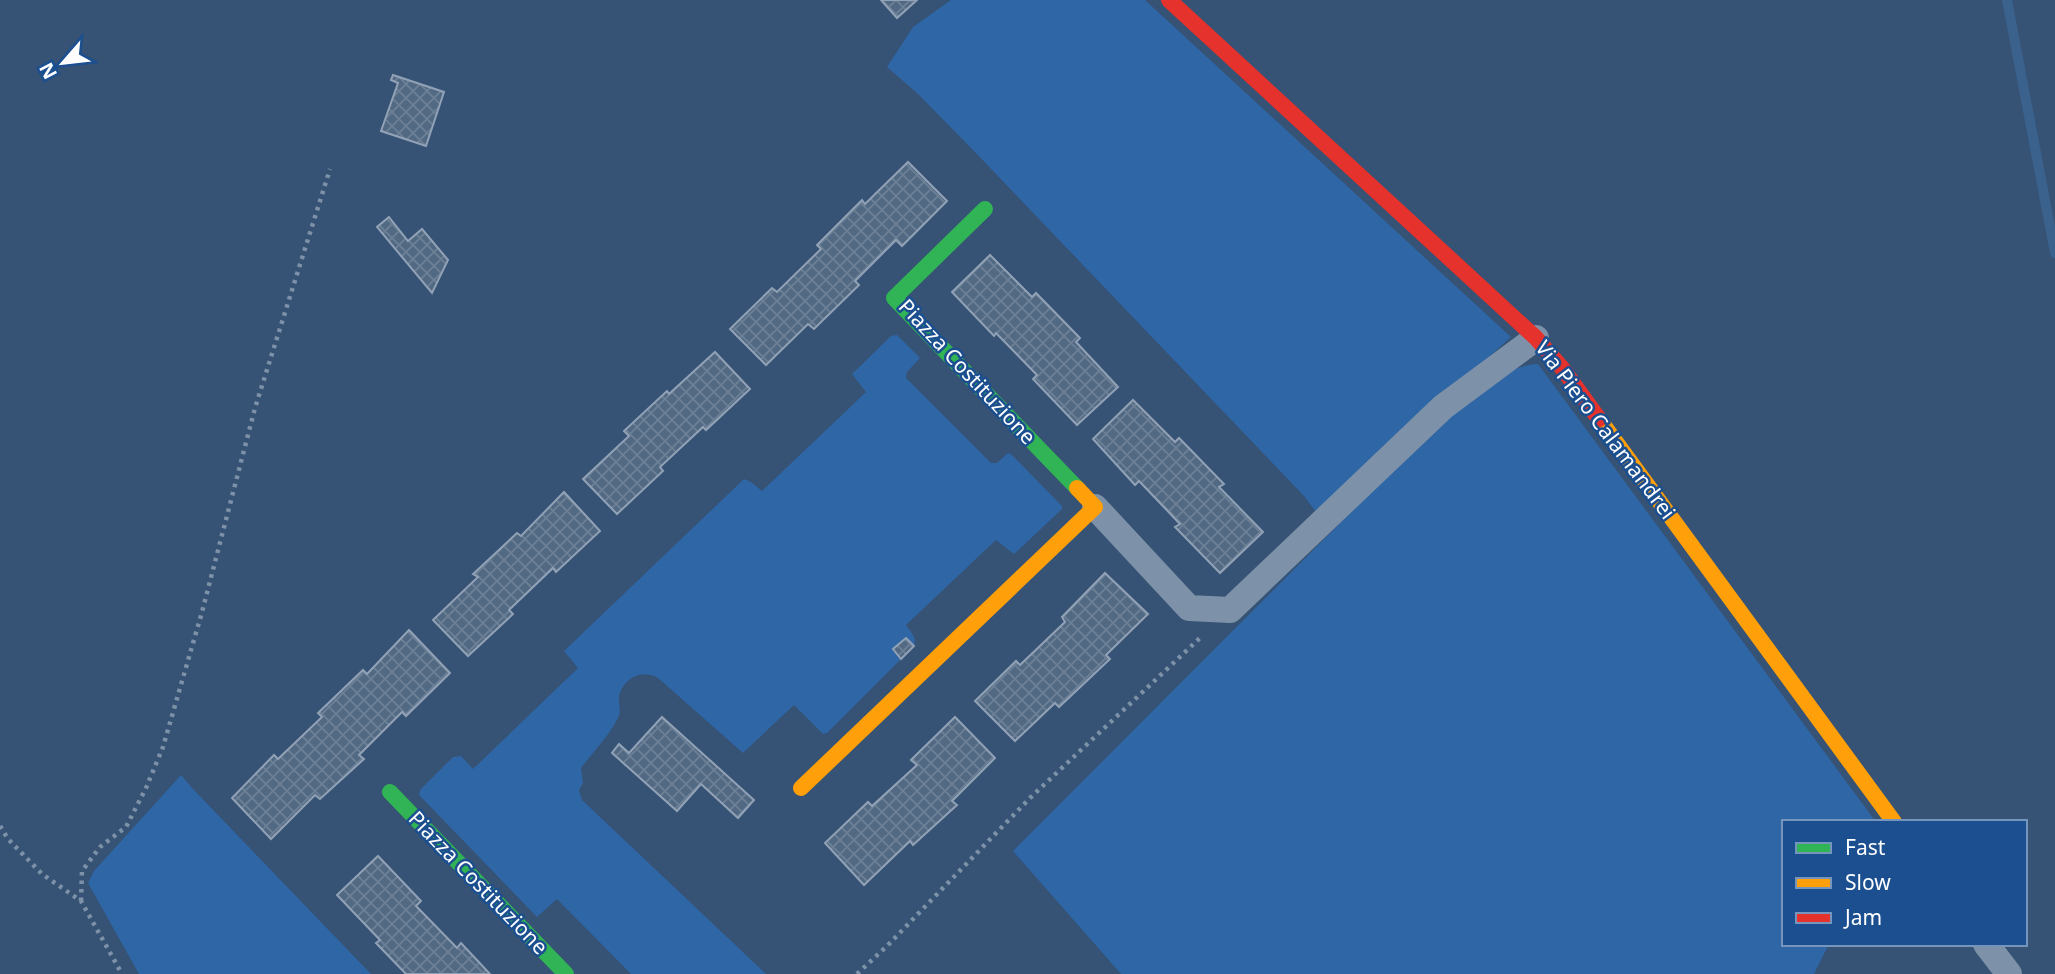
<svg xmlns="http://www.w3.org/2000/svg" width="2055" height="974" font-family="'Noto Sans',sans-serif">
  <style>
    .grass { fill: #2f66a5 }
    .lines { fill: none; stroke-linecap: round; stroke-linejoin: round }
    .stream { stroke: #3b618d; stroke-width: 10 }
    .building { fill: url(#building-cross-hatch); stroke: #92a2b6; stroke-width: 2 }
    .path { stroke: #7d92a8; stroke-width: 4.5; stroke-dasharray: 3.5 5; stroke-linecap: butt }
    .street { stroke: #7d92a8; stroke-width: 26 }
    .fast { stroke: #30b455; stroke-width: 16 }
    .slow { stroke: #ff9f0a; stroke-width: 16 }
    .jam { stroke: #e5322d; stroke-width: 16 }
    .labels { text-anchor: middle; stroke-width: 5; stroke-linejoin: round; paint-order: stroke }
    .street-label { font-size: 21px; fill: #fff; stroke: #1b4f8f }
  </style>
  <defs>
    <pattern id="building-cross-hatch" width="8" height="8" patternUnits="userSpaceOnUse" patternTransform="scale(1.75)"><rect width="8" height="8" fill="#526984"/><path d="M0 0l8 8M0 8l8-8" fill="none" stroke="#6c8096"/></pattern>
  </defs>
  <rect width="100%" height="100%" fill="#365274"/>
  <g class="grass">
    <polygon points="951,0 1145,0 1511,337 1316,512 1304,496 972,149 917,93 887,67 913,27"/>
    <path d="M 897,335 L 920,358 L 907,372 L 906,378 L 991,463 L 997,463 L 1008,453 L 1011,454 L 1062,506 L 1062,509 L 1014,554 L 996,540 L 906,625 C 911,633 917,636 914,646 L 827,733 L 823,734 L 794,705 L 743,753 L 658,678 C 643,669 624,677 619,696 C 618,704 622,711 618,718 C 609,736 593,752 581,768 L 583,783 L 579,790 L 582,800 L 766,974 L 631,974 L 557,899 L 537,917 L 419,795 L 420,790 L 453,757 L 461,756 L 473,769 L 578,668 L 564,651 L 744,479 L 751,482 L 762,491 L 866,392 L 852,374 L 891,336 Z"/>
    <path d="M 1538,364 L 1876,822 L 1784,822 L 1784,944 L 1829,944 L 1814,974 L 1121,974 L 1013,851 L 1432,431 C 1460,408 1501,365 1538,364 Z"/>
    <polygon points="181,775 193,789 371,974 139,974 88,883 94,871"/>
  </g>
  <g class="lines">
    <polyline class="stream" points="2007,0 2055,253"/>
  </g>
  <g class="building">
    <polygon points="881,0 917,0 897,18"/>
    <polygon points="393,75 444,92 426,146 381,131 398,83 391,80"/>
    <polygon points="908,162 947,201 902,246 896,240 855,281 859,285 814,329 808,324 766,365 730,329 772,288 777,292 821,249 817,245 862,200 865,204"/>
    <polygon points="389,217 408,241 422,229 448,260 432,293 377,227"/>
    <polygon points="990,255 1032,297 1036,293 1080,338 1076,342 1118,387 1077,425 1033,379 1037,375 996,333 994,336 952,292"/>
    <polygon points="715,352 750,389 706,430 703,427 660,467 663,471 617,514 583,479 629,436 624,431 667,391 669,394"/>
    <polygon points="1133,400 1175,442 1179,438 1224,484 1219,487 1263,532 1220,573 1175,527 1180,524 1139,481 1135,485 1093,439"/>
    <polygon points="564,492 600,531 556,572 553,568 509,610 513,614 468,656 433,620 478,577 473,574 517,533 521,536"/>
    <polygon points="1105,573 1148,614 1106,655 1110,659 1059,707 1055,703 1015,741 975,701 1016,661 1020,665 1065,622 1062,617"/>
    <polygon points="409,630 450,673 406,716 402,712 359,755 364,759 320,799 315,795 271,839 232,798 274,755 278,759 322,717 318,713 363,670 367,674"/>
    <polygon points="906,638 914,646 901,659 893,649"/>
    <polygon points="662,717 754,800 738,818 701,784 677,811 612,753 619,744 629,753"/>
    <polygon points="955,717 995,758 952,801 957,805 913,845 910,841 864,885 825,843 868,802 872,806 917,765 911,760"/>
    <polygon points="378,856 421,901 416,906 457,948 461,943 490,974 406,974 376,943 380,940 337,895"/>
  </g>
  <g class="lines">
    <g class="path">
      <polyline points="0,826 8,839 42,874 81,901 122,974"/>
      <polyline points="81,901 82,871 100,847 126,827 146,788 163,747 202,612 255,408 330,169"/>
      <polyline points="857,974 887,946 1030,798 1201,637"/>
    </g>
    <g class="street">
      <polyline points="1095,507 1189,608 1230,610 1443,407 1536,338"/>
      <polyline points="1986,944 2009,974"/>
    </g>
    <g class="fast">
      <polyline points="985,209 894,298 1077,488"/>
      <polyline points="390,792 566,974"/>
    </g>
    <g class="slow">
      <polyline points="1599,419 1894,822"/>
      <polyline points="801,788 1095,507 1077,488"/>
    </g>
    <polyline class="jam" points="1169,0 1536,338 1562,368 1599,419"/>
  </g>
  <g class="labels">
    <g class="street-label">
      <text transform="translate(967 372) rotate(47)" y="7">Piazza Costituzione</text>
      <text transform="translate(1605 430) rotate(53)" y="7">Via Piero Calamandrei</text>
      <text transform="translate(478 883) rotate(46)" y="7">Piazza Costituzione</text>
    </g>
  </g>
  <rect x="1782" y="820" width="245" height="126" fill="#1b4f8f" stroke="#7695bc" stroke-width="2"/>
  <rect x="1796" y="843" width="35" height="10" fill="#30b455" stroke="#7695bc" stroke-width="2"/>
  <text x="1845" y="855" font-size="21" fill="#ffffff">Fast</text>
  <rect x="1796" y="878" width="35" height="10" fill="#ff9f0a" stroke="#7695bc" stroke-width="2"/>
  <text x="1845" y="890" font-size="21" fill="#ffffff">Slow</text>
  <rect x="1796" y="913" width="35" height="10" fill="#e5322d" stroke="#7695bc" stroke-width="2"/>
  <text x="1845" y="925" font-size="21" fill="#ffffff">Jam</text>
  <g transform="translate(63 63) rotate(242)" stroke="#1b4f8f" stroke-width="5" paint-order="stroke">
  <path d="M0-5L12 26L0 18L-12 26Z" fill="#ffffff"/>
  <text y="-10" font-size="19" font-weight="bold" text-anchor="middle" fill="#ffffff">N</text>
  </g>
</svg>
